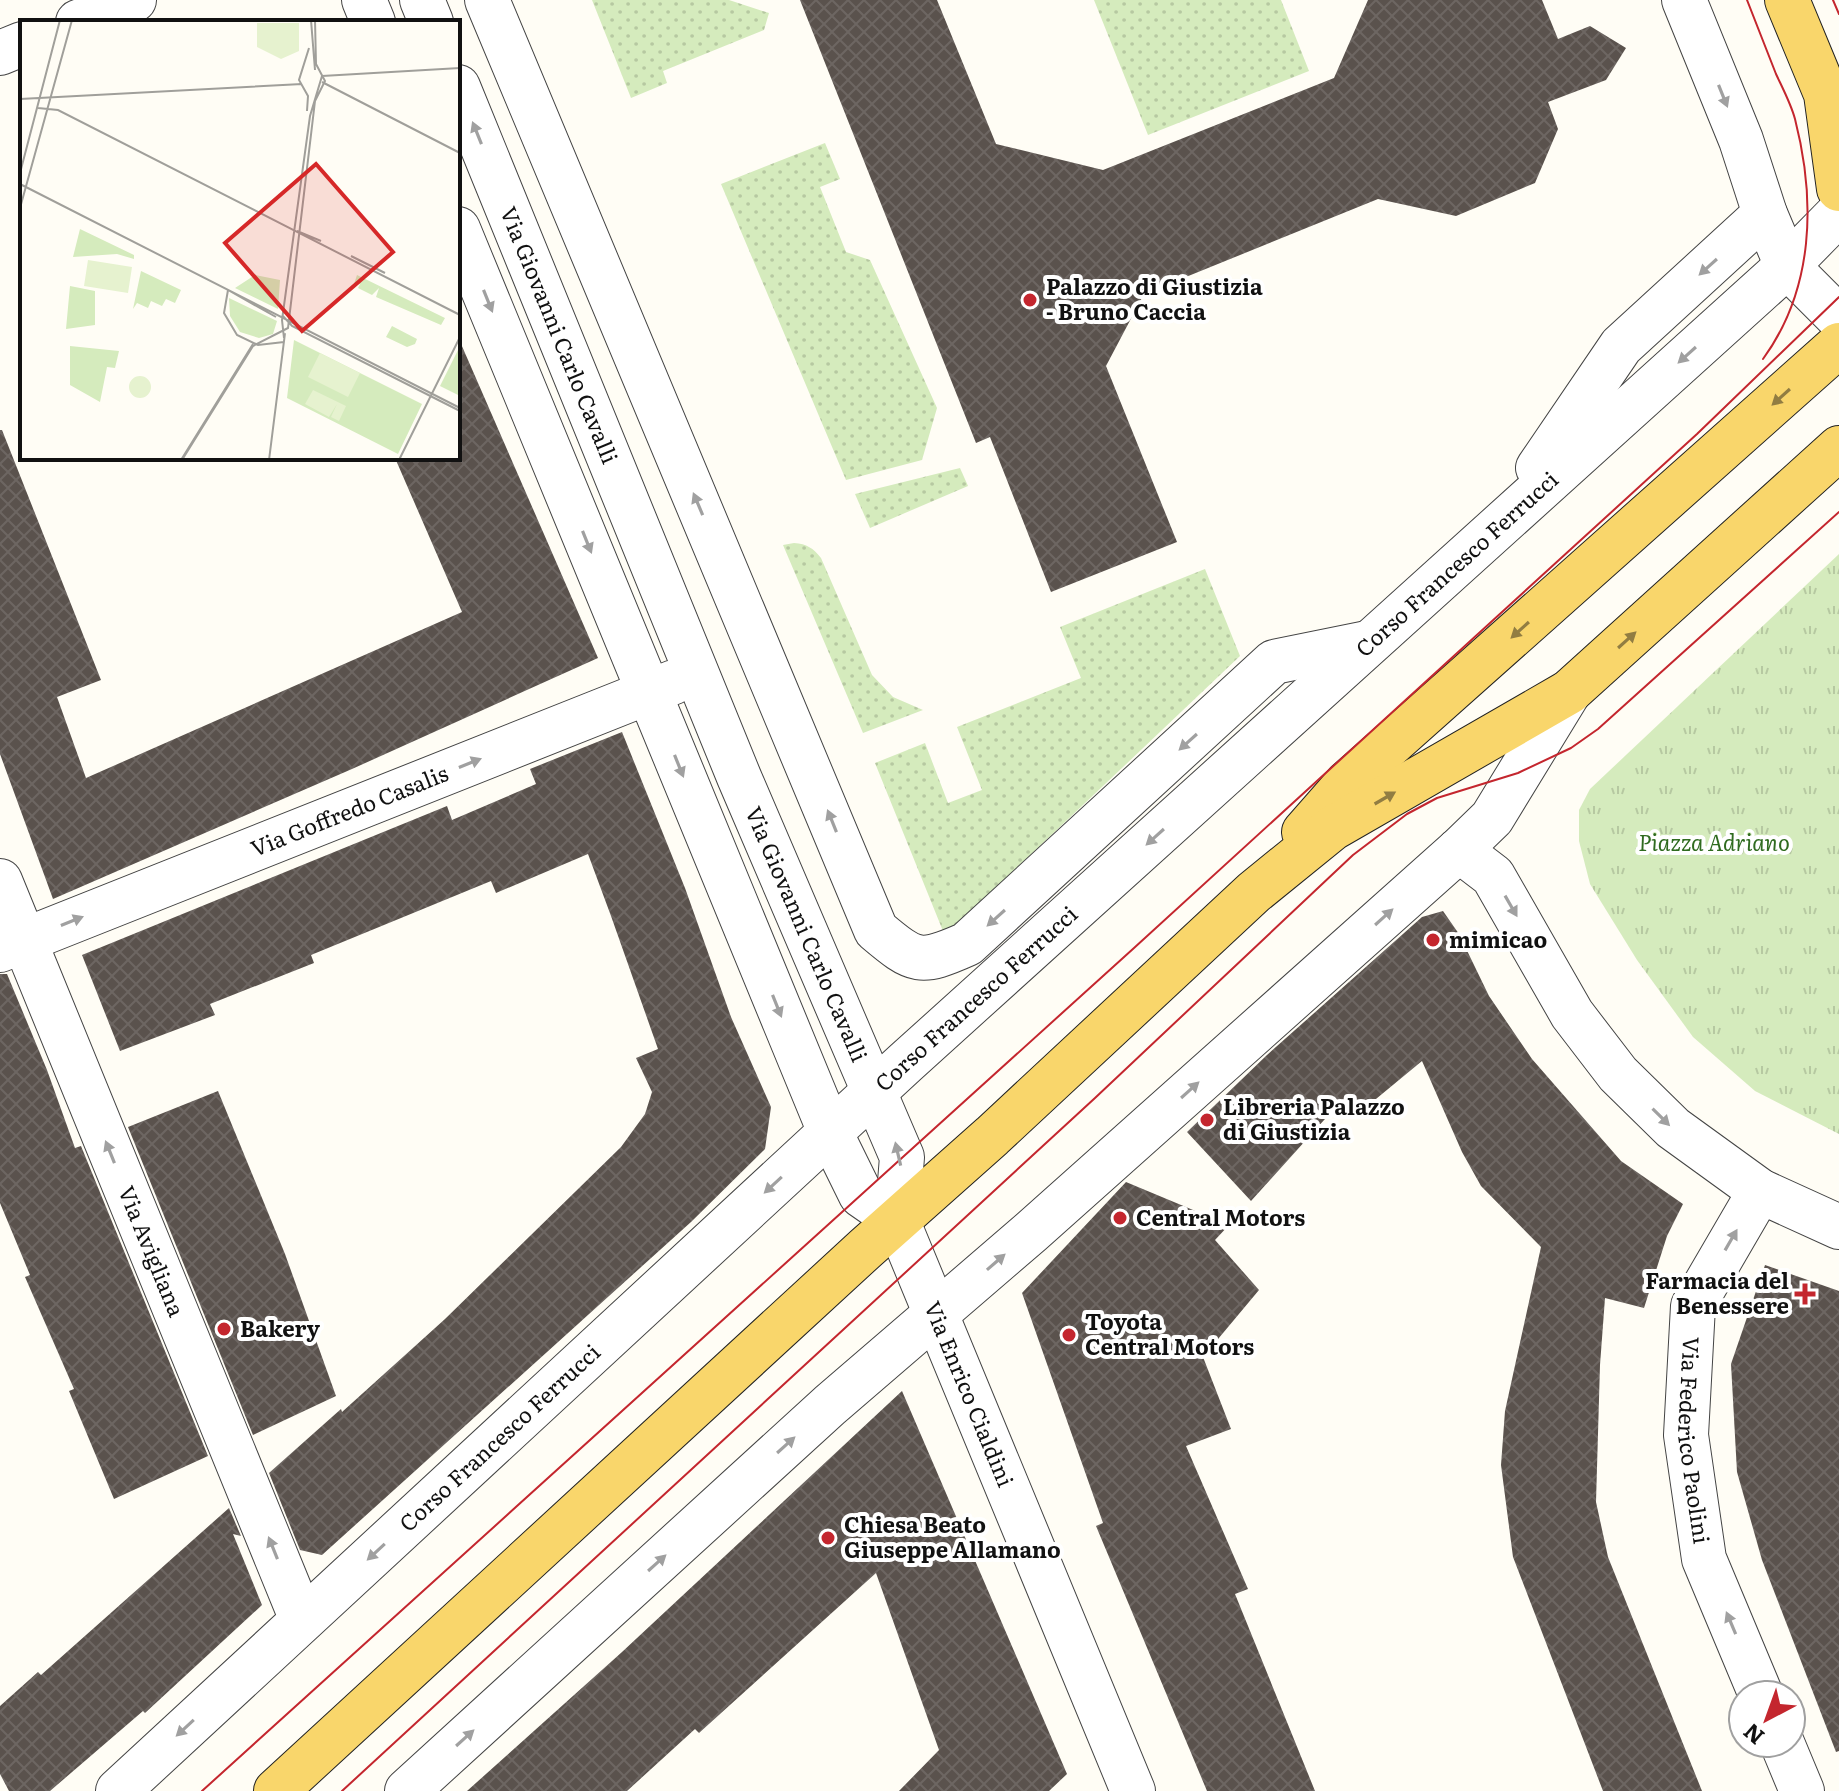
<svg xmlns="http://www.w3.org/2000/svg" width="1839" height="1791" font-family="Literata,serif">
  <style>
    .grass { fill: url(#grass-dots) }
    .park { fill: url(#park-tufts) }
    .building { fill: url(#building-cross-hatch) }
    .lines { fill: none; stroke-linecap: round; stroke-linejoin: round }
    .minor-casing { stroke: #444; stroke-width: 46 }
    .major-casing { stroke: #222; stroke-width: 46 }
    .minor { stroke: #fff; stroke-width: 44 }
    .major { stroke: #f9d66b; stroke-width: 44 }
    .tram { stroke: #c4262e; stroke-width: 2 }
    .oneway { fill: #a0a0a0 }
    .oneway2 { fill: #917d42 }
    .poi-dot { fill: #c4262e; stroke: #fff; stroke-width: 3 }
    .labels { text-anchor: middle; stroke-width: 8; stroke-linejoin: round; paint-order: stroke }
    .poi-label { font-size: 22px; font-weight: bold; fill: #111; stroke: #fff; text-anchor: start }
    .street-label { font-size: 22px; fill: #111; stroke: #fff }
    .park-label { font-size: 22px; font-style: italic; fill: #2f6b1f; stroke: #fff }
    .inset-road { fill: none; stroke: #a09f9a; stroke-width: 2 }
    .view { fill: #d62828; fill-opacity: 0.15; stroke: #d62828; stroke-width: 4 }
    .inset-edge { fill: none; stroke: #111; stroke-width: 4 }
  </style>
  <defs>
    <pattern id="grass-dots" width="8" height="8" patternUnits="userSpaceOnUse" patternTransform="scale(2)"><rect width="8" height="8" fill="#d5ebbd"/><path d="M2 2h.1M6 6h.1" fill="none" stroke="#b6c8a1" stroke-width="1.8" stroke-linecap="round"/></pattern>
    <pattern id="park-tufts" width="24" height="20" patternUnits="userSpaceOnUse" patternTransform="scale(2)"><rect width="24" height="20" fill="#d5ebbd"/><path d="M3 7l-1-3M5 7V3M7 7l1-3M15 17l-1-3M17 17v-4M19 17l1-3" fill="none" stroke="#b6c8a1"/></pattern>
    <pattern id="building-cross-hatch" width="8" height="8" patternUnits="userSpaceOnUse" patternTransform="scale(2)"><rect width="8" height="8" fill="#5a524d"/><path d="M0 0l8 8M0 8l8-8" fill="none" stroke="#6d6662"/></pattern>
  </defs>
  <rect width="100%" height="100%" fill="#fffdf5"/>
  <g class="grass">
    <polygon points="592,0 729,0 769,13 764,30 663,71 667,83 631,98"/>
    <polygon points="1094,0 1281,0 1309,71 1148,135"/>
    <polygon points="825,143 840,179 820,187 846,252 870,260 937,408 922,460 846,480 721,184"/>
    <polygon points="960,468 968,486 870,528 855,494"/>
    <path d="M 794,543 C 807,544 813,548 821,558 L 872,675 L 893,697 L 923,710 L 863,733 L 783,545 Z"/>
    <polygon points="1205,569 1240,656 945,936 875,763 925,743 948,803 982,790 957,727 1081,678 1060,627"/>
  </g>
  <polygon class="park" points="1839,554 1839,1134 1755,1091 1693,1037 1637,960 1590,884 1579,841 1579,810 1590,789"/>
  <g class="building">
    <polygon points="800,0 937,0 996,144 1103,170 1334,78 1368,0 1542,0 1558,39 1590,26 1626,48 1606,80 1548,102 1558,129 1535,183 1456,216 1378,199 1144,294 1106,366 1177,542 1051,592 990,437 976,443"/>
    <polygon points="458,337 598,658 352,769 53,899 0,754 0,430 2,430 101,680 57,697 86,778 462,612 395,458 458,458"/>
    <polygon points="622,732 685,888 731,1017 771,1107 765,1149 691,1222 322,1555 300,1550 269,1473 341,1409 342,1412 445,1319 621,1147 645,1114 652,1092 636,1058 658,1049 611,916 588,854 496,893 491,881 311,955 314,963 210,1004 215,1015 120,1051 82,955 447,806 452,820 536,784 530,769"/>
    <polygon points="1443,911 1459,934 1489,996 1532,1059 1621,1161 1683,1204 1667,1236 1644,1308 1605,1298 1600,1365 1596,1502 1608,1557 1702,1791 1603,1791 1513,1557 1501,1465 1505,1411 1541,1247 1481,1186 1462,1152 1422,1061 1359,1113 1343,1099 1251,1201 1187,1132 1267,1055 1422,917"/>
    <polygon points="0,974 7,974 47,1070 75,1148 81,1146 208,1456 114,1499 69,1391 74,1389 25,1277 30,1275 0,1203"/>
    <polygon points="218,1091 285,1254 336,1396 253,1435 128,1127"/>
    <polygon points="1126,1182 1229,1225 1215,1240 1259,1290 1203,1357 1231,1429 1186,1446 1248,1589 1235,1594 1315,1791 1207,1791 1096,1526 1103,1523 1022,1293"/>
    <polygon points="1765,1265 1839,1291 1839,1751 1836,1752 1762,1560 1737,1472 1731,1364"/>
    <polygon points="902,1391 1067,1774 1049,1791 899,1791 939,1750 876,1573 699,1733 695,1729 627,1791 467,1791 622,1652"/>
    <polygon points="229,1508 241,1536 233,1534 262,1605 145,1713 143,1711 50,1791 9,1791 0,1774 0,1706 38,1672 41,1675"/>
  </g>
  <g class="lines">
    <defs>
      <g id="minor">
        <polyline points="364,0 373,22"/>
        <polyline points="422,0 431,22"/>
        <path d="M 487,0 L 876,930 C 915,963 920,965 967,944 L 1274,662 L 1367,643"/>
        <polyline points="1684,0 1741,140 1765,214 1787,266 1839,318"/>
        <polyline points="78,22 134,0"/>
        <polyline points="0,53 22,44"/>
        <path id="s1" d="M 458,87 L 739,777 L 902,1157 L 897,1220 L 1133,1791"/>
        <polyline points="458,229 830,1132 861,1195 897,1220"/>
        <polyline points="1538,468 1621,346 1765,214"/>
        <polyline points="1459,850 1493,876 1572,1014 1618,1074 1673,1128 1760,1191 1839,1227"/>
        <path id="s2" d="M 0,881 L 302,1620"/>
        <path id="s3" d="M 0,950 L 674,682"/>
        <path id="s4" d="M 1760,1191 L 1693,1306 L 1686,1435 L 1704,1559 L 1761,1695"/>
        <polyline points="1782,1743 1802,1791"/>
        <path id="s5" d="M 118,1791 L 905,1063 L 1787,266 L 1839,213"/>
        <polyline points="407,1791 830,1405 1031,1232 1459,850 1492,818 1569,692"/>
      </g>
      <g id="major">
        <polyline points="1787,0 1826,94 1839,189"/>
        <polyline points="1304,832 1347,783 1839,345"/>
        <polyline points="276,1791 866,1248 992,1136 1254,892 1333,828 1569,692 1839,448"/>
      </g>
    </defs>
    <use href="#minor" class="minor-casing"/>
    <use href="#major" class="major-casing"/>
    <use href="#minor" class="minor"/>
    <use href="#major" class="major"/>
    <g class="tram">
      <path d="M 1747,0 C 1757,25 1766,49 1776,74 C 1783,89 1791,104 1795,119 C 1816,201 1814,289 1763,359"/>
      <polyline points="1833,0 1839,14"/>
      <polyline points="202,1791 1134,948 1697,434 1839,297"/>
      <polyline points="342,1791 1095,1098 1353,855 1407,814 1437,798 1518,773 1571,748 1598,729 1839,512"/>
    </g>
  </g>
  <defs><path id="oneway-solid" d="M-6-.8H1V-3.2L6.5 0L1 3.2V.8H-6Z" transform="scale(2)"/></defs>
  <g class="oneway">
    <use href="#oneway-solid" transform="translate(1723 96) rotate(68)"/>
    <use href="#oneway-solid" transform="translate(477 133) rotate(-112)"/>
    <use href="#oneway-solid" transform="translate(1708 267) rotate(138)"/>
    <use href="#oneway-solid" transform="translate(488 301) rotate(68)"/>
    <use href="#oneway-solid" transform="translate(1687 355) rotate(138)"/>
    <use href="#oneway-solid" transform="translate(698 504) rotate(-113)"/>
    <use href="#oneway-solid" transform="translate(587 542) rotate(68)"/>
    <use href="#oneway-solid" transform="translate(1188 742) rotate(138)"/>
    <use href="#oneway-solid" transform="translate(470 763) rotate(-22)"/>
    <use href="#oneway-solid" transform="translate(679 766) rotate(68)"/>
    <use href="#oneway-solid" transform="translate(832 821) rotate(-112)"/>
    <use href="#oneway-solid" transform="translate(1155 837) rotate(138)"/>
    <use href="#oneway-solid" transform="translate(1511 906) rotate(60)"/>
    <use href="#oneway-solid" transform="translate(1384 917) rotate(-42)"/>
    <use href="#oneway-solid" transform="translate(996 918) rotate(138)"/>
    <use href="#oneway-solid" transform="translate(72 921) rotate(-22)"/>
    <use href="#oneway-solid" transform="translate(777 1006) rotate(68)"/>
    <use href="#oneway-solid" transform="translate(1190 1090) rotate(-42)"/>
    <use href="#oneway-solid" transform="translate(1661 1117) rotate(45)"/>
    <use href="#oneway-solid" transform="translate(110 1152) rotate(-112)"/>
    <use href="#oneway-solid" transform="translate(898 1154) rotate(-103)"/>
    <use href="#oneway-solid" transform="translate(773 1185) rotate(137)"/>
    <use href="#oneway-solid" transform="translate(1731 1240) rotate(-60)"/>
    <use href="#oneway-solid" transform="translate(996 1262) rotate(-41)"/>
    <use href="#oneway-solid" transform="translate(786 1445) rotate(-42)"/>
    <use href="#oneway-solid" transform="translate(273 1548) rotate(-112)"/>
    <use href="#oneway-solid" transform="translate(376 1552) rotate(137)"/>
    <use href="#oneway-solid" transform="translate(657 1563) rotate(-42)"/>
    <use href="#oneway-solid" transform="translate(1731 1623) rotate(-113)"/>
    <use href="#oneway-solid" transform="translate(185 1728) rotate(137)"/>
    <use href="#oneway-solid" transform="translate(465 1738) rotate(-42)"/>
  </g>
  <g class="oneway2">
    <use href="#oneway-solid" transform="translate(1781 397) rotate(138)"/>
    <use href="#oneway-solid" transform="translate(1520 630) rotate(138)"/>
    <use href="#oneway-solid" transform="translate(1627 640) rotate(-42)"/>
    <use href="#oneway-solid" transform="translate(1385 798) rotate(-30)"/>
  </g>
  <g class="poi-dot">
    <circle cx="1030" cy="300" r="8"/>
    <circle cx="1433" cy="940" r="8"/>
    <circle cx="1207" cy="1120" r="8"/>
    <circle cx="1120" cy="1218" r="8"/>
    <path d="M1801 1282h8v8h8v8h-8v8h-8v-8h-8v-8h8z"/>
    <circle cx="224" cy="1329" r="8"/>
    <circle cx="1069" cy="1335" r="8"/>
    <circle cx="828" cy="1538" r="8"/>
  </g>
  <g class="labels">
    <g class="poi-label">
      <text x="1046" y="295">Palazzo di Giustizia<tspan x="1046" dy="25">- Bruno Caccia</tspan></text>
      <text x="1449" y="948">mimicao</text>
      <text x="1223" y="1115">Libreria Palazzo<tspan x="1223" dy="25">di Giustizia</tspan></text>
      <text x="1136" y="1226">Central Motors</text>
      <text x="1789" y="1289" text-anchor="end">Farmacia del<tspan x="1789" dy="25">Benessere</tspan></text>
      <text x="1085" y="1330">Toyota<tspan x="1085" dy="25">Central Motors</tspan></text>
      <text x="240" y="1337">Bakery</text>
      <text x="844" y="1533">Chiesa Beato<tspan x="844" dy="25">Giuseppe Allamano</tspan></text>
    </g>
    <g class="street-label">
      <text dy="8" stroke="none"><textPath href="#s1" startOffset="268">Via Giovanni Carlo Cavalli</textPath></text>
      <text dy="8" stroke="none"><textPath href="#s5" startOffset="1816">Corso Francesco Ferrucci</textPath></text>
      <text dy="8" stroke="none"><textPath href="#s3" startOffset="376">Via Goffredo Casalis</textPath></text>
      <text dy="8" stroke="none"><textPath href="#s1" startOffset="916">Via Giovanni Carlo Cavalli</textPath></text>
      <text dy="8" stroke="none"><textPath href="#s5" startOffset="1168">Corso Francesco Ferrucci</textPath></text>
      <text dy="8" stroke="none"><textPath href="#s2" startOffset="400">Via Avigliana</textPath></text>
      <text dy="8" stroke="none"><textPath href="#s1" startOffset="1410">Via Enrico Cialdini</textPath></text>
      <text dy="8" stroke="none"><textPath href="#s5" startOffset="520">Corso Francesco Ferrucci</textPath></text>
      <text dy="8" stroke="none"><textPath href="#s4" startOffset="268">Via Federico Paolini</textPath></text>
    </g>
    <g class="park-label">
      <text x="1714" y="851">Piazza Adriano</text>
    </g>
  </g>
  <g transform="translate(20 20)">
    <rect width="440" height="440" fill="#fffdf5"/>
    <path d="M 121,251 L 161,270 L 155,283 L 146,279 L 142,286 L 131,281 L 128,288 L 117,283 L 113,289 ZM 337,255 L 425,298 L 421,305 L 356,277 L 359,268 L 352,275 L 338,268 L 340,264 L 334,264 ZM 372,306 L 397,319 L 395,324 L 387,327 L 366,317 ZM 50,326 L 99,331 L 95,348 L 87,347 L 80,382 L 50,365 Z" fill="#d5ebbd"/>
    <path d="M 60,209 L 114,235 L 114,239 L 97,234 L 53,237 ZM 235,255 L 260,260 L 258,289 L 215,268 ZM 50,266 L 75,271 L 75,305 L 46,309 ZM 209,278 L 257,301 L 253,314 L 239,318 L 220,312 L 210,296 ZM 274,320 L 402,384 L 378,434 L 267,378 ZM 440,326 L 440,376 L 420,366 Z" fill="#d5ebbd"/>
    <path d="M 237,3 L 279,3 L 279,31 L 261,39 L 237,27 ZM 68,240 L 112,247 L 108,273 L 64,266 ZM 300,333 L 340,353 L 328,377 L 288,357 ZM109 367a11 11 0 1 1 22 0a11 11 0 1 1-22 0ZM 293,370 L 326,386 L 319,401 L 311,397 L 317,384 L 309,397 L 285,384 Z" fill="#e6f2cf"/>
    <path class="inset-road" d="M 291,0 L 295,50M 302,56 L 440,48M 302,62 L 440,133M 0,79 L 282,64M 18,88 L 38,90 L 440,295M 287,91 L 288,76 L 279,60 L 289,28M 0,153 L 40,0M 0,164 L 440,388M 0,188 L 52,0M 277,211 L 301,221M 331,236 L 365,253M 208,270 L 204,293 L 217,315 L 238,325 L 264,322M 208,270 L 256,297M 262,295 L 272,306 L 440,391M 264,318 L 262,300 L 290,96 L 302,56M 161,440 L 233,324M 162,440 L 233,326 L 268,308 L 295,81 L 305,61 L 296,44 L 295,0M 249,440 L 265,313M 379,440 L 440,317"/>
    <path class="view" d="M 296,144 L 373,232 L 282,311 L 205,223 Z"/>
    <rect width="440" height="440" class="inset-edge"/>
  </g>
  <g transform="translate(1767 1719) rotate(221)"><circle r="38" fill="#ffffff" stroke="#a0a0a0" stroke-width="2"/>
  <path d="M0-6L14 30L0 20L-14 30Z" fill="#c4262e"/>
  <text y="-12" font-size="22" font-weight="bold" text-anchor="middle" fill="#111111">N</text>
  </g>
</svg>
